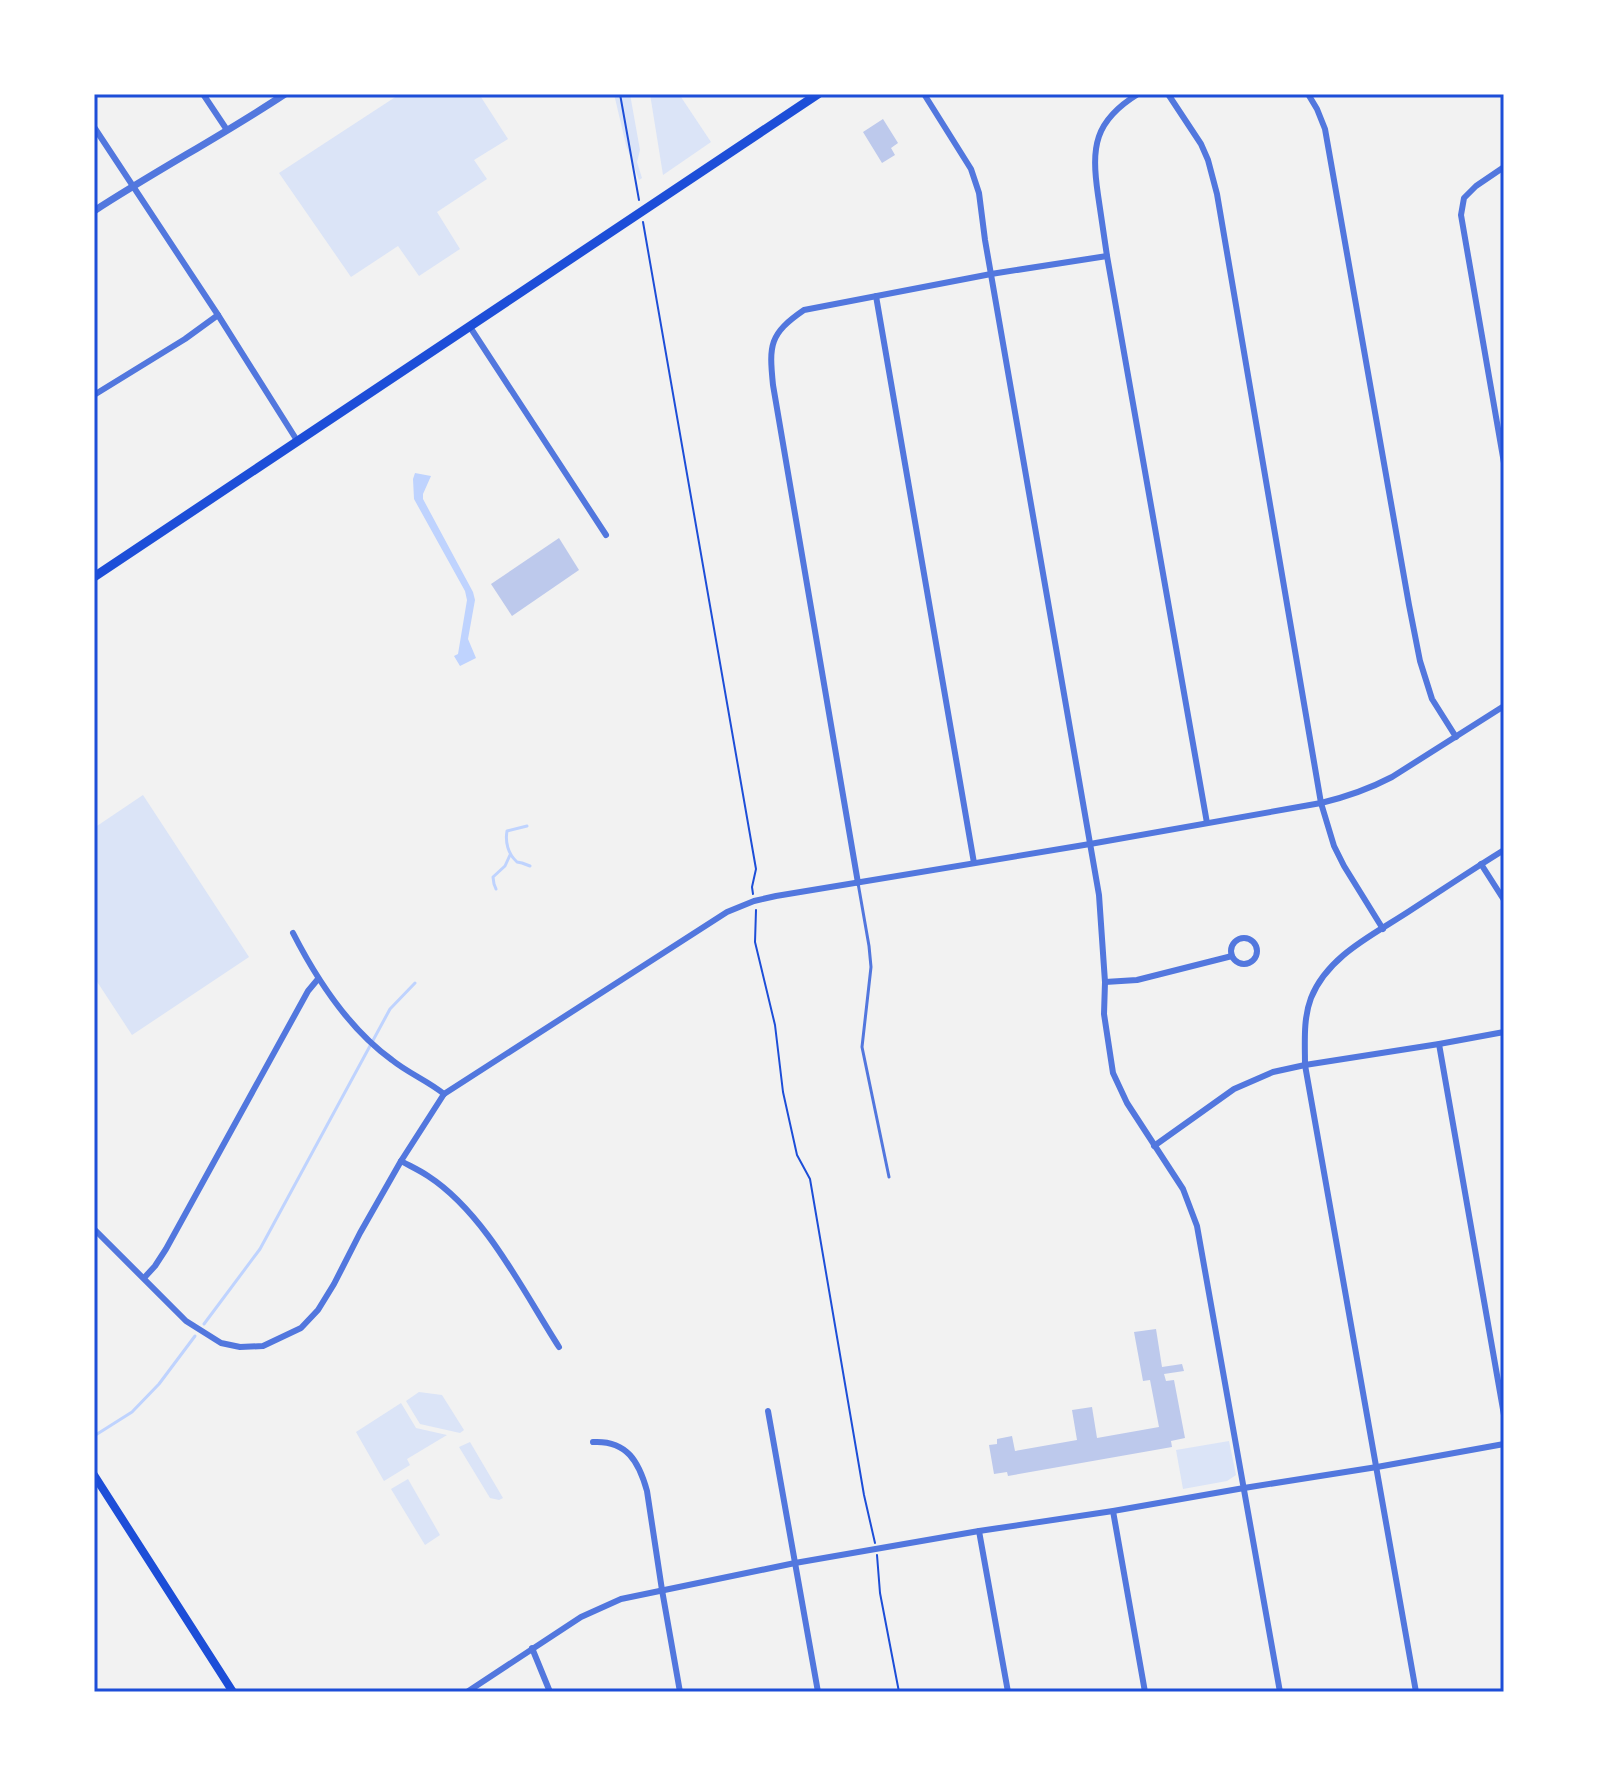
<svg xmlns="http://www.w3.org/2000/svg" width="1598" height="1786" font-family="Rubik,sans-serif">
  <style>
    .green { fill: #dbe4f7 }
    .water { fill: #bfd3fe }
    .lines { fill: none; stroke-linecap: round; stroke-linejoin: round }
    .stream { stroke: #bfd3fe; stroke-width: 3 }
    .building { fill: #bdc9ec }
    .path { stroke: #1d4ed8; stroke-width: 2 }
    .service { stroke: #5277de; stroke-width: 3 }
    .minor { stroke: #5277de; stroke-width: 6 }
    .tertiary { stroke: #5277de; stroke-width: 7 }
    .secondary { stroke: #1d4ed8; stroke-width: 8 }
    .primary { stroke: #1d4ed8; stroke-width: 9 }
    .neatline { fill: none; stroke: #1d4ed8; stroke-width: 3 }
  </style>
  <rect width="100%" height="100%" fill="#f2f2f2"/>
  <g class="green">
    <polygon points="400,94 479,94 508,139 474,160 487,179 437,212 460,249 419,276 398,246 351,277 279,173"/>
    <polygon points="614,94 630,94 640,150 637,162 642,178 639,180 626,145"/>
    <polygon points="650,94 679,94 711,142 663,175"/>
    <polygon points="143,795 249,957 132,1035 94,977 94,828"/>
    <polygon points="419,1392 442,1395 464,1430 460,1433 420,1424 406,1401"/>
    <polygon points="401,1403 416,1428 447,1435 407,1459 410,1465 384,1481 356,1432"/>
    <polygon points="1229,1441 1236,1475 1227,1481 1183,1489 1176,1450"/>
    <polygon points="470,1442 503,1498 499,1500 490,1498 459,1447"/>
    <polygon points="408,1479 440,1535 425,1545 391,1489"/>
  </g>
  <polygon class="water" points="415,473 431,476 423,494 423,499 473,592 475,600 468,639 476,658 460,666 454,656 458,654 467,600 465,591 414,499 413,479"/>
  <g class="lines">
    <g class="stream">
      <path d="M 527,826 L 507,831 C 505,842 508,854 517,862 L 522,863 L 530,866"/>
      <polyline points="496,889 494,884 493,877 505,866 510,855"/>
      <polyline points="204,1324 260,1249 390,1009 415,983"/>
      <polyline points="94,1436 132,1412 159,1384 195,1336"/>
    </g>
  </g>
  <g class="building">
    <polygon points="883,119 898,143 891,148 895,155 882,163 863,132"/>
    <polygon points="559,538 579,570 512,616 491,584"/>
    <polygon points="1156,1329 1162,1367 1182,1364 1184,1371 1164,1374 1166,1381 1174,1380 1185,1438 1171,1441 1172,1447 1008,1476 1007,1472 994,1474 989,1445 997,1444 997,1439 1012,1436 1015,1451 1077,1440 1072,1410 1092,1407 1097,1438 1159,1427 1150,1380 1143,1381 1134,1332"/>
  </g>
  <g class="lines">
    <g class="path">
      <polyline points="620,94 639,200"/>
      <polyline points="643,222 756,869 752,887 753,894"/>
      <polyline points="756,910 755,942 775,1025 783,1092 797,1155 810,1179 864,1495 875,1543"/>
      <polyline points="877,1555 880,1593 899,1692"/>
    </g>
    <polyline class="service" points="858,883 869,946 871,967 862,1047 889,1177"/>
    <g class="minor">
      <polyline points="203,94 227,130"/>
      <polyline points="924,94 971,169 979,193 985,240 1099,895 1105,982 1104,1014 1113,1073 1127,1103 1183,1189 1197,1226 1280,1692"/>
      <path d="M 1138,94 C 1094,121 1091,147 1098,195 C 1101,215 1104,236 1107,256 L 1207,823"/>
      <polyline points="1168,94 1201,144 1208,160 1217,194 1321,803 1334,846 1344,866 1383,929"/>
      <polyline points="1308,94 1317,109 1325,129 1409,605 1420,661 1432,699 1456,737"/>
      <polyline points="94,127 218,315 298,442"/>
      <polyline points="1504,167 1476,186 1464,198 1461,215 1504,463"/>
      <polyline points="876,296 974,863"/>
      <polyline points="470,327 606,535"/>
      <polyline points="94,395 185,339 218,315"/>
      <polyline points="1481,864 1504,900"/>
      <path d="M 858,883 L 773,385 C 769,345 769,334 804,310 L 991,274 L 1107,256"/>
      <path d="M 293,933 C 317,980 349,1029 392,1060 C 408,1073 428,1081 444,1094"/>
      <circle cx="1244" cy="951" r="13"/>
      <polyline points="1105,982 1137,980 1232,956"/>
      <polyline points="1439,1044 1504,1415"/>
      <polyline points="1154,1146 1234,1089 1273,1072 1305,1065 1439,1044 1504,1032"/>
      <path d="M 401,1161 C 410,1166 419,1170 428,1176 C 485,1213 523,1291 559,1347"/>
      <path d="M 94,1229 L 186,1321 L 221,1343 L 240,1347 L 263,1346 L 301,1328 L 318,1310 L 334,1284 L 360,1233 L 401,1161 L 444,1094 L 727,912 L 754,901 L 776,896 L 1090,844 L 1321,803 C 1346,797 1369,789 1392,777 L 1504,706"/>
      <polyline points="144,1278 155,1266 166,1249 308,991 318,979"/>
      <polyline points="768,1411 818,1692"/>
      <path d="M 593,1442 C 627,1440 639,1462 647,1491 L 662,1590 L 680,1692"/>
      <polyline points="1113,1511 1145,1692"/>
      <polyline points="979,1531 1008,1692"/>
      <polyline points="532,1648 550,1692"/>
      <polyline points="467,1692 581,1617 621,1599 795,1563 979,1531 1113,1511 1244,1488 1377,1467 1504,1444"/>
      <path d="M 1416,1692 L 1305,1065 C 1305,1043 1303,1019 1311,998 C 1328,955 1375,934 1411,910 C 1442,890 1473,869 1504,850"/>
    </g>
    <path class="tertiary" d="M 94,211 C 157,170 223,135 285,94"/>
    <polyline class="secondary" points="94,1475 233,1692"/>
    <polyline class="primary" points="94,577 818,94"/>
  </g>
  <rect width="1598" height="1786" fill="none" stroke="#ffffff" stroke-width="192"/>
  <rect x="96" y="96" width="1406" height="1594" class="neatline"/>
</svg>
